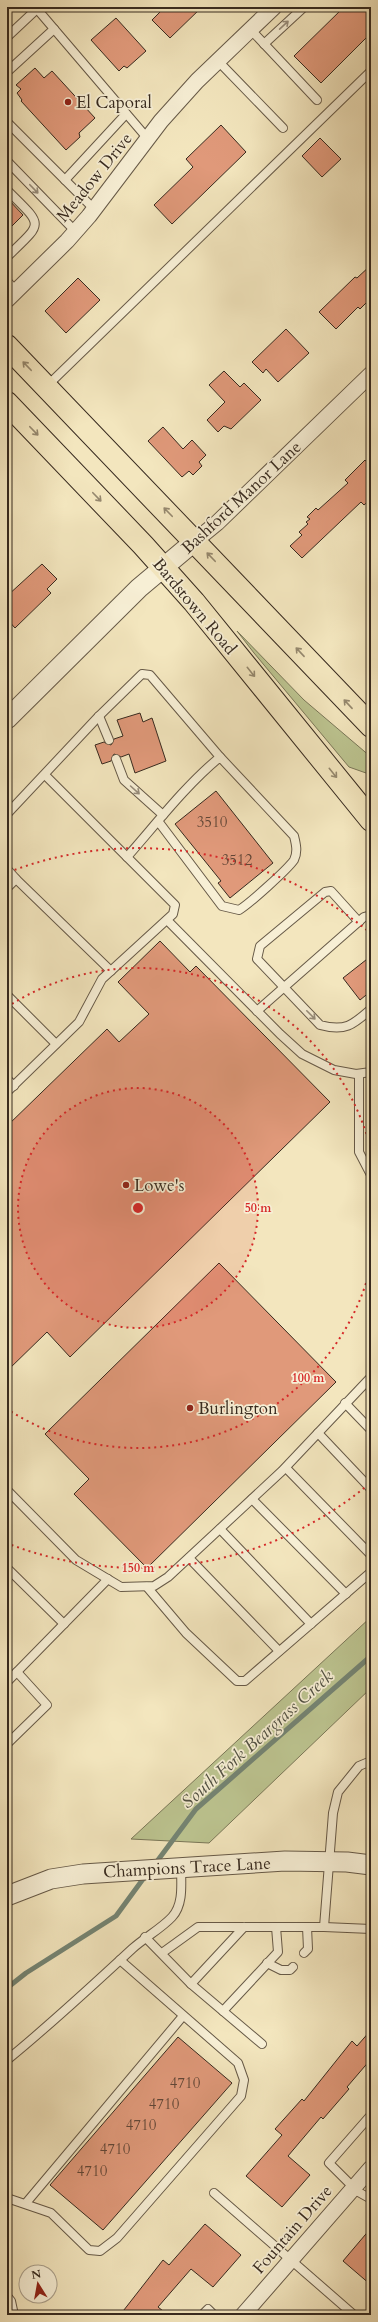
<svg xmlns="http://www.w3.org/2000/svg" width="378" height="2322" font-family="Cardo,serif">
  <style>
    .green { fill: #bcc490; stroke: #7a7758 }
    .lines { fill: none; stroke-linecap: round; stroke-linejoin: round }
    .stream { stroke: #748473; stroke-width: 5 }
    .building { fill: #e0997a; stroke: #372a1f }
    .service-casing { stroke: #665947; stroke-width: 10 }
    .minor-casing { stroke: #665947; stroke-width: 17 }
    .tertiary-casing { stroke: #665947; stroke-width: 21 }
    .primary-casing { stroke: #372a1f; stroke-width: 24 }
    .service { stroke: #f7efd5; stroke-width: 8 }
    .minor { stroke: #f7efd5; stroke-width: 15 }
    .tertiary { stroke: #f7efd5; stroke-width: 19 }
    .primary { stroke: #f3e6be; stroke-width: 22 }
    .oneway { stroke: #978c7a }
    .oneway2 { stroke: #95886e }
    .ring { fill: none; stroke: #d62828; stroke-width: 2; stroke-dasharray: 2 4 }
    .poi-dot { fill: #8f2418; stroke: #f7efd5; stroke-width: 1.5 }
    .labels { text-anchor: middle; stroke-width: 3.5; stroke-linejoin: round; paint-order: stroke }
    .number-label { font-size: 15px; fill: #614636 }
    .poi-label { font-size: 17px; fill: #372a1f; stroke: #f7efd5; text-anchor: start }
    .street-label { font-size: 17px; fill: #372a1f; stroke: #f7efd5 }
    .water-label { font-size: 18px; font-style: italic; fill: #505042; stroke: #f7efd5 }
    .centre { fill: #d62828; stroke: #f7efd5; stroke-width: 2 }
    .ring-label { font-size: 12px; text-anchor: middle; font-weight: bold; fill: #d62828; stroke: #f7efd5; stroke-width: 3.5; stroke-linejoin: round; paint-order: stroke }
  </style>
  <rect width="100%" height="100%" fill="#f3e6be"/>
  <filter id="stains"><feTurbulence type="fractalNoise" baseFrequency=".005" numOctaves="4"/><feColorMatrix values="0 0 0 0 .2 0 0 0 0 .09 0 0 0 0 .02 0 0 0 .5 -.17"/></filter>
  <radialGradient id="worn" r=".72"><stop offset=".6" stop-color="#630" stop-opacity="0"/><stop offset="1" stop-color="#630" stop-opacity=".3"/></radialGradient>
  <g class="green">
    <polygon points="237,631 304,700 371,757 371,773 366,773 349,767 254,653"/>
    <polygon points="371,1617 371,1688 209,1843 131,1839"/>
  </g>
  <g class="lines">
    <g class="stream">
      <polyline points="155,1864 196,1809 371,1656"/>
      <polyline points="7,1988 26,1973 116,1916 146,1875"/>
    </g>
  </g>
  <g class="building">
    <polygon points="165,7 202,7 170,38 152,20"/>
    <polygon points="344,7 371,7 371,33 321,83 294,56"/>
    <polygon points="116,18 146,51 127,68 124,66 119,71 91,40"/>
    <polygon points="35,68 44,78 52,71 95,118 79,133 80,137 66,150 21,101 22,100 17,93 21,89 16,85"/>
    <polygon points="221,125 246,152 172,224 154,205 193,167 186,159"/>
    <polygon points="320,138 341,159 322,177 302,156"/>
    <polygon points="7,198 23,215 7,231"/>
    <polygon points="371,265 371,298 360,309 358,307 336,329 319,312 355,277 357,278"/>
    <polygon points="78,278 100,300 66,333 45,311"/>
    <polygon points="286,329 309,353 278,382 266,369 263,373 252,362"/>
    <polygon points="224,371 240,387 244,383 261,400 231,429 224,426 218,432 207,420 225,402 209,385"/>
    <polygon points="163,427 183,449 192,440 206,455 199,462 202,466 193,475 189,471 182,477 148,441"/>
    <polygon points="365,460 371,467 371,499 364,505 361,502 302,558 290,546 302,535 299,532 308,524 306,522 310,519 307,517 316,508 318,510 348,483 345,480"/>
    <polygon points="42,564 57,579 47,589 51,593 15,628 7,619 7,596"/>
    <polygon points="140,713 143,722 152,718 166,761 135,773 129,754 121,757 114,754 111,761 102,764 95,745 104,742 111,745 114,739 123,736 117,720"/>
    <polygon points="216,791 273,863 230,898 218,883 221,881 175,824"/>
    <polygon points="160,941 190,972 196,966 330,1102 70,1357 47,1332 7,1371 7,1126 107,1029 119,1042 149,1014 118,982"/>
    <polygon points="371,956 371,991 360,1000 343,978"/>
    <polygon points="219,1263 336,1382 147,1568 74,1494 89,1479 45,1434"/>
    <polygon points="371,2030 371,2059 347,2087 349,2089 323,2119 321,2117 288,2156 310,2175 282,2207 246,2176 282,2135 275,2129 302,2099 304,2101 352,2041 357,2046"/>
    <polygon points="178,2037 232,2083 103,2230 50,2185"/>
    <polygon points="205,2224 241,2255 213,2287 191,2269 158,2307 168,2315 120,2315 163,2260 169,2265"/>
    <polygon points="371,2228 371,2285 343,2261"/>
  </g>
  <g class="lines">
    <defs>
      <g id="service">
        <polyline points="37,9 148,139"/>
        <polyline points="251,30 317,100"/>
        <polyline points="7,37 39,7"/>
        <polyline points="264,44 304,7"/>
        <polyline points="219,62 283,128"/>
        <polyline points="7,72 54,29"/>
        <polyline points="7,122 94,209"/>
        <polyline points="7,161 75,231"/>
        <polyline points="65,180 126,114"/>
        <path d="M 7,190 C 44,227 44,221 7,257"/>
        <polyline points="7,281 16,291"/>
        <polyline points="47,386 371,71"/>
        <polyline points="99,716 109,740"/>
        <polyline points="116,759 124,780 163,815"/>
        <polyline points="7,814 99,716 142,674 150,675 220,757"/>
        <path d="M 127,857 C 157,823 185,786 220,757 L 294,836 C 296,844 298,852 294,860 C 287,870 249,904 239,910 L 222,906 L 158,821"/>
        <polyline points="7,869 16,879 7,888"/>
        <polyline points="16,879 111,971"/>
        <polyline points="167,920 280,1034 302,1054 334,1070 356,1074 371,1072"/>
        <path d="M 359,922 L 331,891 L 325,892 L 260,946 L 257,959 L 320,1025 C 345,1032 353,1025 371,1009"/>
        <polyline points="7,995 56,1044"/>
        <polyline points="257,1011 364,917 371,915"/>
        <polyline points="359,1074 359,1152 371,1175"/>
        <polyline points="7,1079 14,1086"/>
        <polyline points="7,1092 79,1022 102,979 173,914 175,905 45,775"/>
        <polyline points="345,1403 371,1430"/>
        <polyline points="318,1433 371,1489"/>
        <polyline points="286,1468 371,1555"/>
        <polyline points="7,1490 76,1560 121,1587 154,1586 168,1577 282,1471 371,1377"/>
        <polyline points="252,1499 346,1594"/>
        <polyline points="220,1529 311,1624"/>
        <polyline points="189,1558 279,1651"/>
        <polyline points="7,1568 64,1624"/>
        <polyline points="147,1587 186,1633 237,1681 245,1681 371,1572"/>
        <polyline points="7,1682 108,1579"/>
        <polyline points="7,1744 47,1705 17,1672"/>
        <polyline points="324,1927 333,1813 338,1792 359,1766 371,1761"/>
        <polyline points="145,1937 191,1984 262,2044"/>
        <polyline points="162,1953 198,1927 324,1927 371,1929"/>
        <polyline points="304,1953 308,1949 307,1927"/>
        <polyline points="267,1963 281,1970 290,1970 293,1967"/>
        <polyline points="191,1984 244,1927"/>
        <polyline points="223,2011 278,1952 276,1927"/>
        <path d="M 7,2060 C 50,2025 91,1987 132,1949 C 144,1938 162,1928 172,1917 C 184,1904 181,1883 181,1867"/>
        <polyline points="354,2188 329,2163 371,2115"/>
        <polyline points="353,2189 371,2199"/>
        <polyline points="214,2193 354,2315"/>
        <polyline points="7,2198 51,2213 89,2250 100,2251 117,2238 241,2096 244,2080 238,2063 120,1960"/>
        <polyline points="26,2203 183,2016"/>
        <polyline points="7,2296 11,2301 14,2315"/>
        <polyline points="202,2315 208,2309 214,2315"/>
      </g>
      <g id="minor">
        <polyline points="7,300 67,241 89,216 161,121 197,81 274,7"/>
        <polyline points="195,541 217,523 371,374"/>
        <polyline points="243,2315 371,2168"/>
      </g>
      <g id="tertiary">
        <polyline points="7,719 139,588 195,541"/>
        <polyline points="7,1896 51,1879 83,1874 285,1861 347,1862 371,1865"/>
      </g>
      <g id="primary">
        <polyline points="7,346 371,726"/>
        <polyline points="7,403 143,545 194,602 371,820"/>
      </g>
    </defs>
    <use href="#service" class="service-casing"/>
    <use href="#minor" class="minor-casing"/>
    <use href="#tertiary" class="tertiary-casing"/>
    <use href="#primary" class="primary-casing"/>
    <use href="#service" class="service"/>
    <use href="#minor" class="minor"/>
    <use href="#tertiary" class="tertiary"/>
    <use href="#primary" class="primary"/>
  </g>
  <defs><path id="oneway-shaft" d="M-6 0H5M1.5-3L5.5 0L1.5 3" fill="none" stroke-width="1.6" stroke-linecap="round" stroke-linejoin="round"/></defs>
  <g class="oneway">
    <use href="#oneway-shaft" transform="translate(284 25) rotate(-43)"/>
    <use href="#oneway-shaft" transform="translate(34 189) rotate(46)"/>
    <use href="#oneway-shaft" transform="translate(135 790) rotate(42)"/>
    <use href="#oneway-shaft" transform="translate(311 1015) rotate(45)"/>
  </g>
  <g class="oneway2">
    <use href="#oneway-shaft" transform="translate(27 366) rotate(-134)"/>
    <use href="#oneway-shaft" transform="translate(34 431) rotate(46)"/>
    <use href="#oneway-shaft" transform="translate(97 497) rotate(46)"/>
    <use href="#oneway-shaft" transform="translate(168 512) rotate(-134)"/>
    <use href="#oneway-shaft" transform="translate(211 557) rotate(-134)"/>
    <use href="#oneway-shaft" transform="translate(300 652) rotate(-133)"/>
    <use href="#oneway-shaft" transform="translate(251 672) rotate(51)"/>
    <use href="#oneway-shaft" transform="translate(348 704) rotate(-133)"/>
    <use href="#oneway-shaft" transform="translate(333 773) rotate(51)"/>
  </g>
  <circle cx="138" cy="1208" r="120" fill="#d62828" fill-opacity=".12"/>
  <g class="ring">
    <circle cx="138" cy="1208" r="120"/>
    <path d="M371 1266A240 240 0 0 1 7 1409M7 1007A240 240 0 0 1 371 1150"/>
    <path d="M369 1484A360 360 0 0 1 9 1544M9 872A360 360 0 0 1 369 932"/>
  </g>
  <g class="poi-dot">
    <circle cx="68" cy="102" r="4"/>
    <circle cx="126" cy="1185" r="4"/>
    <circle cx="190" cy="1408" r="4"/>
  </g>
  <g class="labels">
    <g class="number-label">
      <text x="212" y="827">3510</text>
      <text x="237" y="865">3512</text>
      <text x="185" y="2088">4710</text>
      <text x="164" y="2109">4710</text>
      <text x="141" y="2130">4710</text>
      <text x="115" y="2154">4710</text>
      <text x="92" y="2176">4710</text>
    </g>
    <g class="poi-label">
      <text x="76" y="108">El Caporal</text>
      <text x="134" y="1191">Lowe's</text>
      <text x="198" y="1414">Burlington</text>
    </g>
    <g class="street-label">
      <text transform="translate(94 177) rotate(-51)" y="6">Meadow Drive</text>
      <text transform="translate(241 497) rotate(-43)" y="6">Bashford Manor Lane</text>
      <text transform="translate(195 606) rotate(50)" y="6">Bardstown Road</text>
      <text transform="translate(187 1867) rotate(-3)" y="6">Champions Trace Lane</text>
      <text transform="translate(292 2229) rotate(-49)" y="6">Fountain Drive</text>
    </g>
    <g class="water-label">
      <text transform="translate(257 1739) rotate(-42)" y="6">South Fork Beargrass Creek</text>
    </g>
  </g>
  <circle cx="138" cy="1208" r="6" class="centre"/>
  <g class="ring-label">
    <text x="258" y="1212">50 m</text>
    <text x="308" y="1382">100 m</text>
    <text x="138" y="1572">150 m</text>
  </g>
  <rect width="378" height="2322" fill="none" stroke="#f3e6be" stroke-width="24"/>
  <rect x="8" y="8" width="362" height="2306" fill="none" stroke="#372a1f" stroke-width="2"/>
  <rect x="12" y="12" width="354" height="2298" fill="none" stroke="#372a1f"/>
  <g transform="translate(38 2284) rotate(349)"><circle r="19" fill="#f7efd5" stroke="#aaa08c"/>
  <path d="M0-3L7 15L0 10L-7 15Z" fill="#8f2418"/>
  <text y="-6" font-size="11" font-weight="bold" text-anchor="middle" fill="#372a1f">N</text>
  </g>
  <rect width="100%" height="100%" filter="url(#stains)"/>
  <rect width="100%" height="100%" fill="url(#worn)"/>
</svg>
